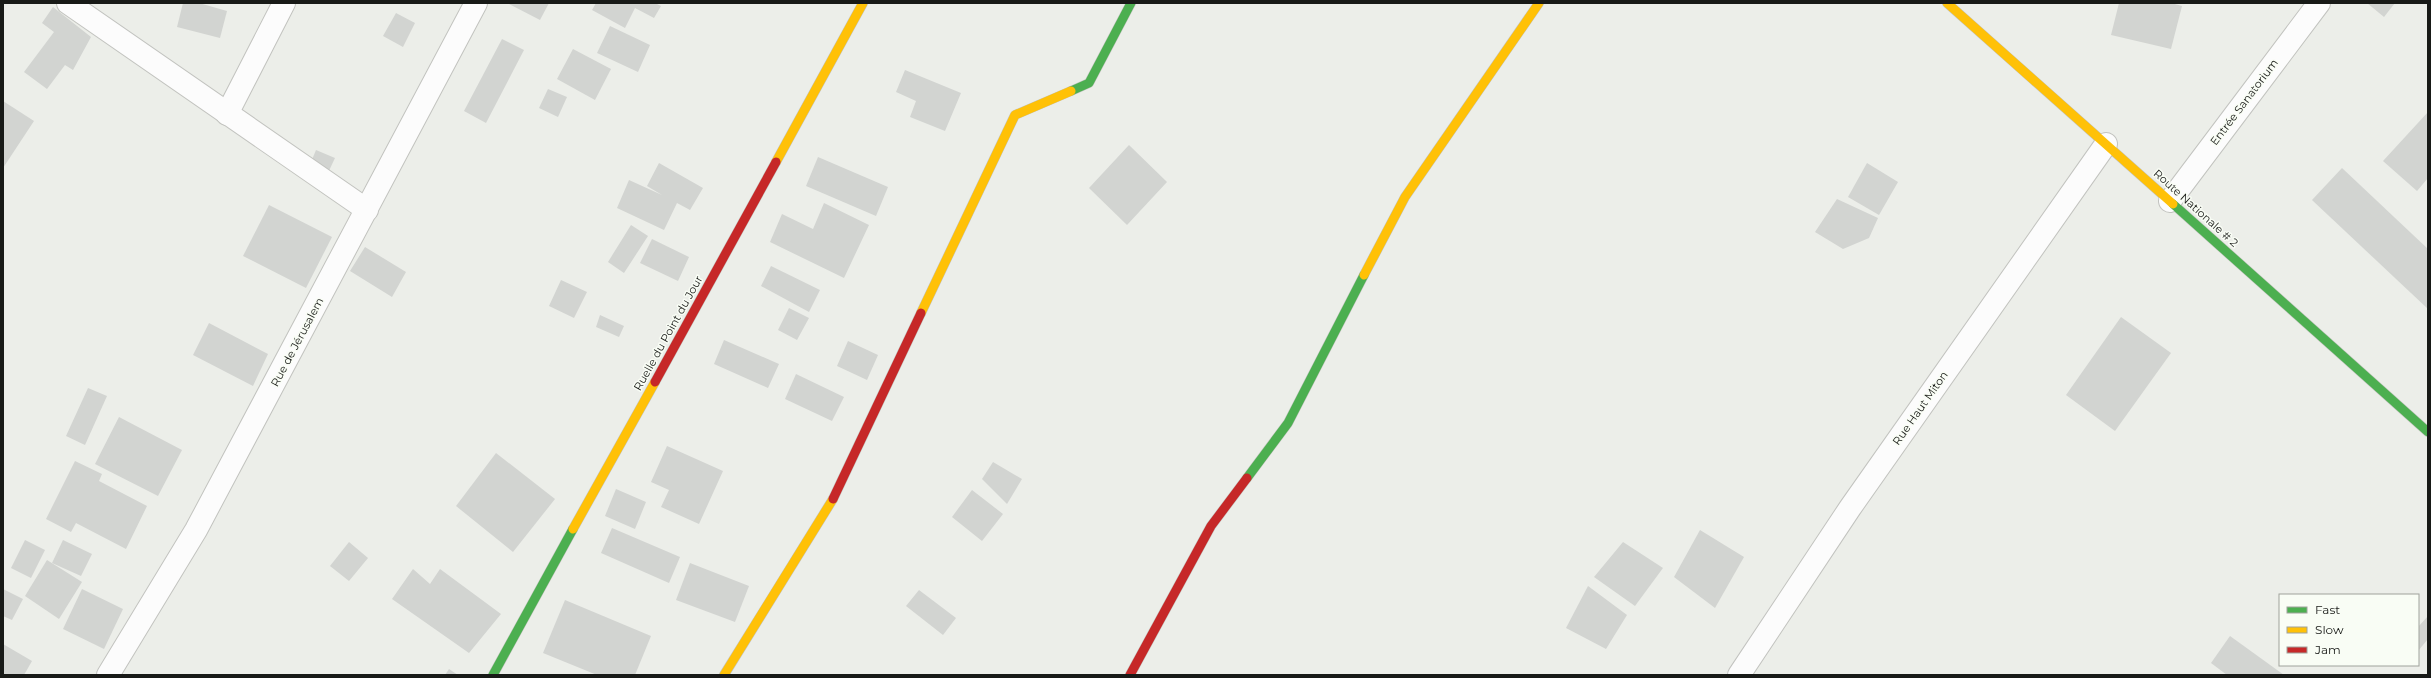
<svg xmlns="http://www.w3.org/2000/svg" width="2431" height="678" font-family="Montserrat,sans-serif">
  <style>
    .building { fill: #d2d4d1 }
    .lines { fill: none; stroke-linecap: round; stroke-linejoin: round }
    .street-casing { stroke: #c2c3bf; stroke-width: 24 }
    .fast-casing { stroke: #c2c3bf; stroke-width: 10 }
    .slow-casing { stroke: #c2c3bf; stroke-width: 10 }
    .jam-casing { stroke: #c2c3bf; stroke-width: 10 }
    .street { stroke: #fcfcfc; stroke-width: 22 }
    .fast { stroke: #4caf50; stroke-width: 9 }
    .slow { stroke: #ffc107; stroke-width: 9 }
    .jam { stroke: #c62828; stroke-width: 9 }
    .labels { text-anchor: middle; stroke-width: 3; stroke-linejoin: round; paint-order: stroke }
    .street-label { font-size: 11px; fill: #181a17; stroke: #f9fdf5 }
  </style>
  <rect width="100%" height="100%" fill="#eceee9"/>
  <g class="building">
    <polygon points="183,3 199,3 227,11 220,38 177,27"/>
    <polygon points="507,3 549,3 540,20"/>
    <polygon points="596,3 655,3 661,6 654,18 635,8 625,28 592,10"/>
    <polygon points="2119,3 2171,3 2182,6 2171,49 2111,35"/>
    <polygon points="2367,3 2395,3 2384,17"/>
    <polygon points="53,7 91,37 73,70 65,65 47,89 24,72 54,32 42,23"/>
    <polygon points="396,13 415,23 403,47 383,36"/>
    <polygon points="610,26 650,45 638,72 597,53"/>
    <polygon points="502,39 524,50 486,123 464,111"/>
    <polygon points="573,49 611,69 595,100 557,79"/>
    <polygon points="905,70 961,93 945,131 910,117 916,101 896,92"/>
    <polygon points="548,89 567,97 558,117 539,108"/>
    <polygon points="3,101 34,121 3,168"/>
    <polygon points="2428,112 2428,178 2417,191 2383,161"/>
    <polygon points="1129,145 1167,182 1127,225 1089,188"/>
    <polygon points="316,150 335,158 327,175 309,167"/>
    <polygon points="818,157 888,187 876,216 806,186"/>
    <polygon points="659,163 703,188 690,210 677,203 664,230 617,208 629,180 662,195 647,186"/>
    <polygon points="1867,163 1898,182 1879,215 1848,197"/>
    <polygon points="2342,168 2428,249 2428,309 2312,200"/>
    <polygon points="1837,199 1878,218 1869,238 1843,249 1815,232"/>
    <polygon points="824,203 869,225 844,278 770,242 782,214 813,229"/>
    <polygon points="269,205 332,237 306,288 243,256"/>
    <polygon points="631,225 648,236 624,273 608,262"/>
    <polygon points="652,239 689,257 678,281 640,263"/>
    <polygon points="365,247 406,272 392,297 350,271"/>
    <polygon points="771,266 820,290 809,312 761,286"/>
    <polygon points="561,280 587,292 574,318 549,306"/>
    <polygon points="789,308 809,318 797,340 778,330"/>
    <polygon points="600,315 624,326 619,337 596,327"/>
    <polygon points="2121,317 2171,353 2115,431 2066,395"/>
    <polygon points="209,323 268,354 253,386 193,355"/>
    <polygon points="724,340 779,364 768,388 714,364"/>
    <polygon points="848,341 878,355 867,380 837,366"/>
    <polygon points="796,374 844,397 832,421 785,399"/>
    <polygon points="88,388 107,396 85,445 66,436"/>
    <polygon points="119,417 182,450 158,496 95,464"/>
    <polygon points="667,446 723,471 699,524 661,507 669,490 651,482"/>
    <polygon points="496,453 555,499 513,552 456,506"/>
    <polygon points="75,461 102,474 99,481 147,506 126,549 76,523 71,532 46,519"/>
    <polygon points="993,462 1022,479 1007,504 982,479"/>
    <polygon points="616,489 646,502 635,529 605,516"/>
    <polygon points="972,490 1003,514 982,541 952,517"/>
    <polygon points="612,528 680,557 669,583 601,553"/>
    <polygon points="1700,530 1744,557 1715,608 1674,577"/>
    <polygon points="25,540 45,550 31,578 11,568"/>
    <polygon points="63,540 92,554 81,576 52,563"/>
    <polygon points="349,542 368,558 349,581 330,566"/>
    <polygon points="1623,542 1663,568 1635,606 1594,577"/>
    <polygon points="47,560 82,582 59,619 25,596"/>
    <polygon points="690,563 749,586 735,622 676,600"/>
    <polygon points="413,569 430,584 440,569 501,614 469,653 392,599"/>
    <polygon points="1588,586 1627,615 1606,649 1566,628"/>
    <polygon points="3,589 23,599 12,620 3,616"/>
    <polygon points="82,589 123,609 104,649 63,629"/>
    <polygon points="919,590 956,618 943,635 906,606"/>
    <polygon points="565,600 651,636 635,675 597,675 543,653"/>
    <polygon points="2428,616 2428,639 2418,651 2418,627"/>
    <polygon points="2230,636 2284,675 2227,675 2211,663"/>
    <polygon points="3,644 32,661 24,675 3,675"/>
    <polygon points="449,669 458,675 445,675"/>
  </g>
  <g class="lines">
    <defs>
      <g id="street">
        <polyline points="68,3 367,210"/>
        <polyline points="227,114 284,3"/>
        <polyline points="2170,201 2319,3"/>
        <polyline points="108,675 196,530 476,3"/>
        <polyline points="1739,675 1850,508 2106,144"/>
      </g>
      <g id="fast">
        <polyline points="1071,91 1089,83 1131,3"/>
        <polyline points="2173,204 2428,432"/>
        <polyline points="1247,478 1288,423 1364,275"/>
        <polyline points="493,675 573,529"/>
      </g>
      <g id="slow">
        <polyline points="1947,3 2173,204"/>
        <polyline points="776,162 863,3"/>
        <polyline points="1364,275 1405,197 1539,3"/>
        <polyline points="921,313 1015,115 1071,91"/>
        <polyline points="573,529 655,382"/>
        <polyline points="724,675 833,499"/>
      </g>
      <g id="jam">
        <polyline points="655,382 776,162"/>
        <polyline points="833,499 921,313"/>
        <polyline points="1130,675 1211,526 1247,478"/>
      </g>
    </defs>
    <use href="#street" class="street-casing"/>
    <use href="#fast" class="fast-casing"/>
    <use href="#slow" class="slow-casing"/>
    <use href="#jam" class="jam-casing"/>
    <use href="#street" class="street"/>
    <use href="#fast" class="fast"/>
    <use href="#slow" class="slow"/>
    <use href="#jam" class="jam"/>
  </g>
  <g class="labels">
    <g class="street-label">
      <text transform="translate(2244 102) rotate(-53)" y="4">Entrée Sanatorium</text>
      <text transform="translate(2196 208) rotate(42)" y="4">Route Nationale # 2</text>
      <text transform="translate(668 333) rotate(-61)" y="4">Ruelle du Point du Jour</text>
      <text transform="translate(297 342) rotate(-62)" y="4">Rue de Jérusalem</text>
      <text transform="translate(1920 408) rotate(-55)" y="4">Rue Haut Miton</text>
    </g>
  </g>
  <rect width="2431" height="678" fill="none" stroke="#181a17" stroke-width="8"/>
  <rect x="2279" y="594" width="140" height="72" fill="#f9fdf5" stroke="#9fa29c"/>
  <rect x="2287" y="607" width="20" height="6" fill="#4caf50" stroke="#9fa29c"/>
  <text x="2315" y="614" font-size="12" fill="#181a17">Fast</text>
  <rect x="2287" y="627" width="20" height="6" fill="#ffc107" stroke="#9fa29c"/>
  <text x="2315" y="634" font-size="12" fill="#181a17">Slow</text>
  <rect x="2287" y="647" width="20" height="6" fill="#c62828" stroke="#9fa29c"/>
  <text x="2315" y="654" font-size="12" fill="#181a17">Jam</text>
</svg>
